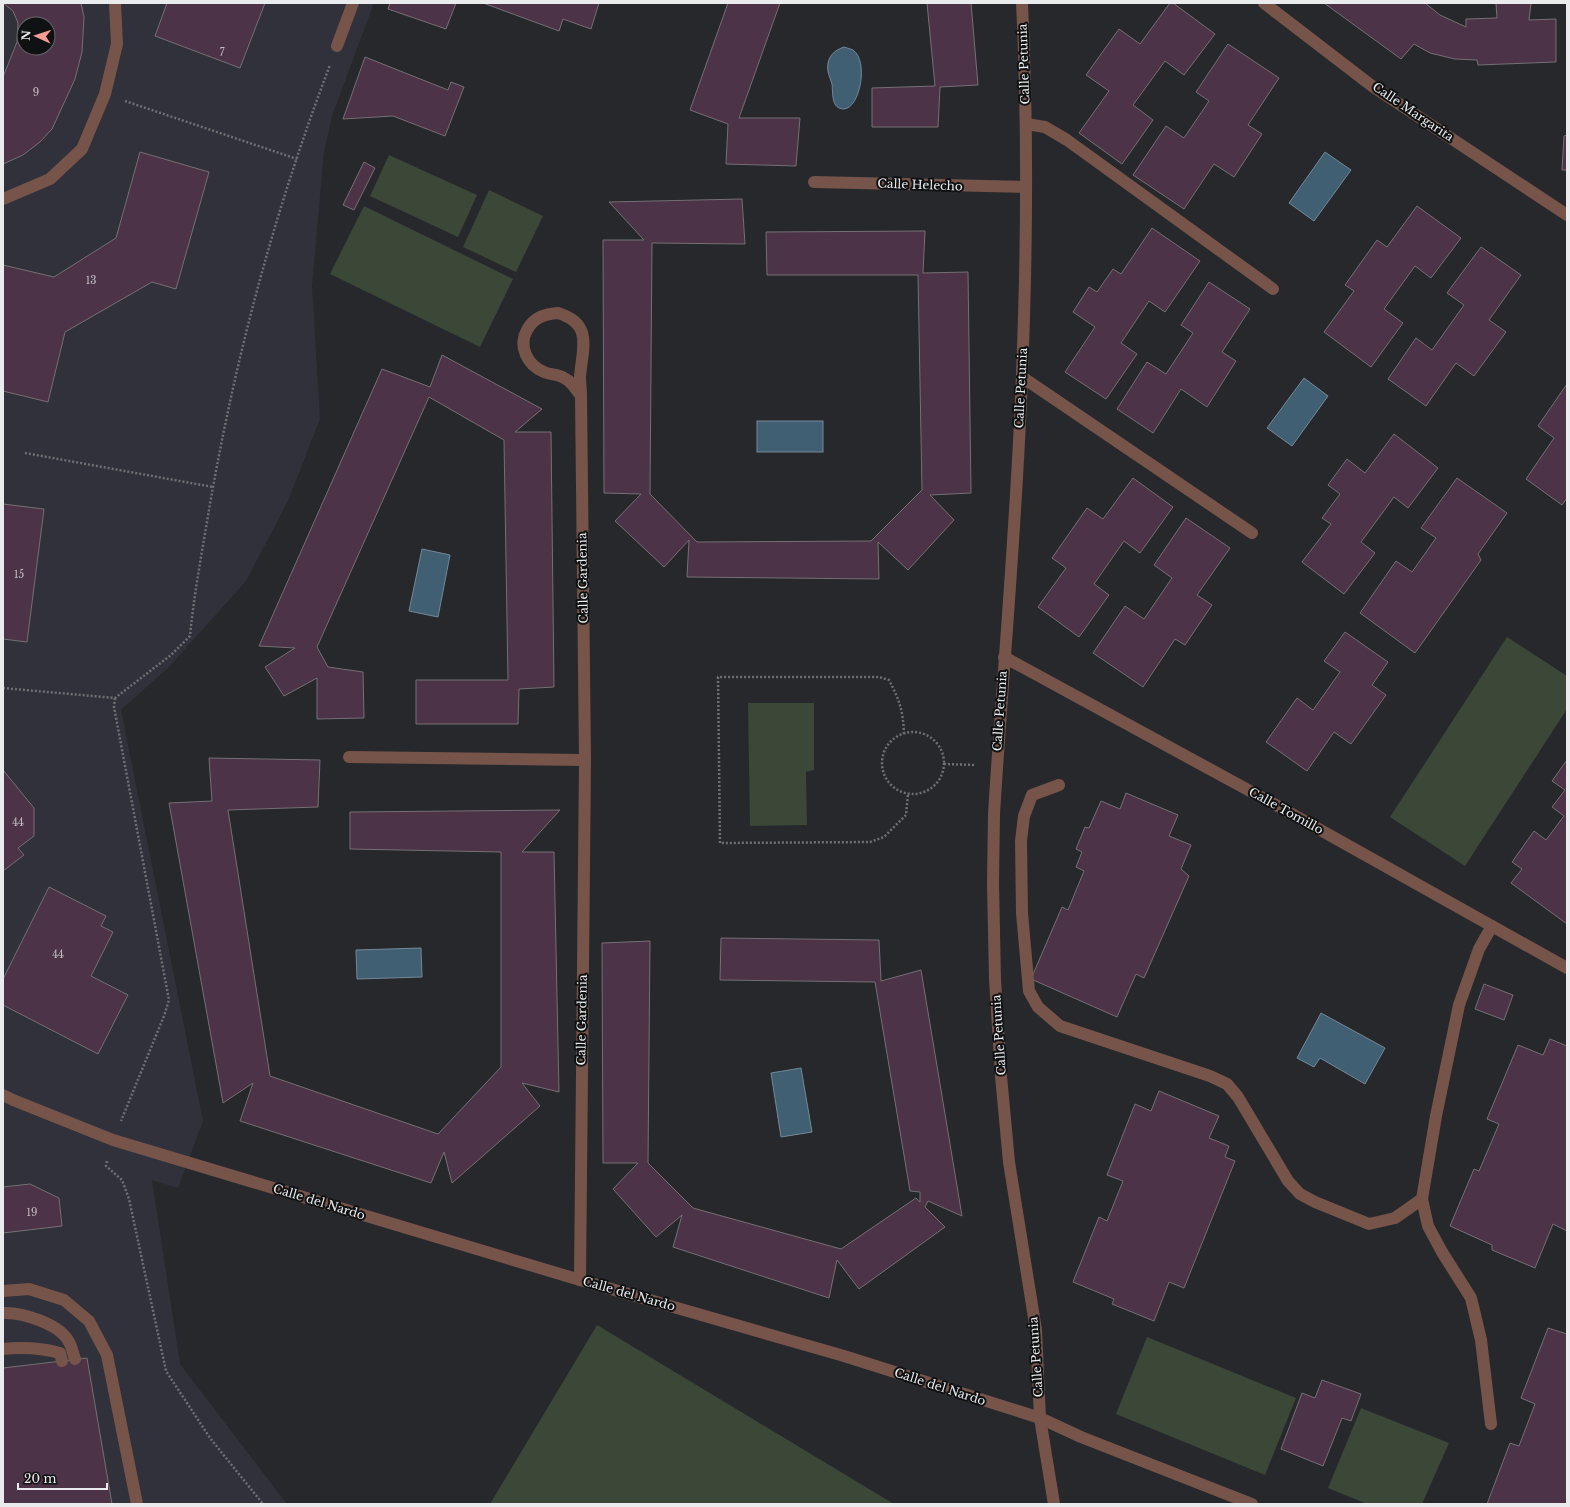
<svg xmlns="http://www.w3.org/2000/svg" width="1570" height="1507" font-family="'Libre Baskerville',serif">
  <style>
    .built { fill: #30313a; fill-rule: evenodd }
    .green { fill: #3b4737 }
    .water { fill: #415f73; stroke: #748998 }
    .building { fill: #4d3347; stroke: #747073; fill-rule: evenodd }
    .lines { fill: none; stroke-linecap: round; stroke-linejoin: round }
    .path { stroke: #6f7074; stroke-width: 2.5; stroke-dasharray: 2 2; stroke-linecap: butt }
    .minor { stroke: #765449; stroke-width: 12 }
    .labels { text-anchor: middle; stroke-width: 4; stroke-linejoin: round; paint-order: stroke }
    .number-label { font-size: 10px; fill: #c3bdc4 }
    .street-label { font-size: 12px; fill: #eaebed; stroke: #101112 }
  </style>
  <rect width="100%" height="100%" fill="#27282c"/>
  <path class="built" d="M 3,3 L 374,3 L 333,113 L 324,151 L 312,286 L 320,419 L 288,501 L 246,581 L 169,667 L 121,710 L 203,1121 L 178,1188 L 152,1180 L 180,1364 L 287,1504 L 3,1504 ZM 24,24 L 48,24 L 48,48 L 24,48 Z"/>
  <g class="green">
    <polygon points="389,155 477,195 458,237 370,196"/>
    <polygon points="489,190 543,216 516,272 463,247"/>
    <polygon points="364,206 513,279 480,347 330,274"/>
    <polygon points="1507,637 1567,676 1567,709 1465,866 1390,817"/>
    <polygon points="748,703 814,703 814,770 806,772 807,825 750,826"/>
    <polygon points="597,1325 894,1504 490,1504"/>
    <polygon points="1147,1337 1296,1398 1265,1475 1116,1414"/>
    <polygon points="1361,1408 1449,1443 1422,1504 1367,1504 1328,1488"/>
  </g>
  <g class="water">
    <path d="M 844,47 C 847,48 851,49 853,50 C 869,61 860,108 844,109 C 831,109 833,93 832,84 C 831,80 829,76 828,72 C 826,59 832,51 844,47 Z"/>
    <polygon points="1325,152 1351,170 1314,221 1289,203"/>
    <polygon points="1304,378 1328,396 1292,446 1267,428"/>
    <rect x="757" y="421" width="66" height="31"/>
    <polygon points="422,549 450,555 438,617 409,611"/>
    <polygon points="421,948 422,977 357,979 356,950"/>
    <polygon points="1321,1013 1385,1048 1365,1084 1320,1058 1314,1067 1297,1058"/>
    <polygon points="801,1068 812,1132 781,1137 771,1073"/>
  </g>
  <g class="building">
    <path d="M 3,3 L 81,3 L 84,17 L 82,52 L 75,79 L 52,129 L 40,142 L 23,155 L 3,164 L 3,77 L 17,42 L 18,23 L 13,11 ZM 24,24 L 48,24 L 48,48 L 24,48 Z"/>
    <polygon points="167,3 265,3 240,68 155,36"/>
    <polygon points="390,3 456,3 446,29 388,9"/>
    <polygon points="483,3 599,3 591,29 563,19 559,31"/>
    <polygon points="728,3 780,3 739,118 800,118 796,166 726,164 728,124 690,110"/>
    <polygon points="927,3 971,3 978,85 940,87 938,127 872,127 872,88 935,86"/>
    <polygon points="1170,3 1173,3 1215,34 1184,75 1165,61 1133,105 1153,120 1122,164 1079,133 1109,91 1086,75 1119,29 1140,44"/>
    <polygon points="1324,3 1425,3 1440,15 1466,27 1466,19 1497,18 1496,3 1531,3 1529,20 1556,19 1556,62 1478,65 1477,60 1455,59 1430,53 1414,44 1401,59"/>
    <polygon points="1228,44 1279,78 1248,125 1262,134 1234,177 1214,164 1184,209 1133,175 1166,126 1184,138 1209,101 1196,92"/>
    <polygon points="365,57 448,90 451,82 464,87 445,136 393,116 343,119"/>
    <polygon points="1567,135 1567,170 1562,170 1564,136"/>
    <polygon points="140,152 209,172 176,289 152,282 65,332 48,402 3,391 3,265 54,277 116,238"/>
    <polygon points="364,162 375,168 354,210 343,205"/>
    <polygon points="742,199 745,244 652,243 650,494 697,542 871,541 922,490 918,275 767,275 766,232 925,231 923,273 968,272 971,493 930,495 954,520 908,570 878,542 879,579 687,577 689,540 664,567 615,521 641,494 604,493 603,240 644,240 609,202"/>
    <polygon points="1417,206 1461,238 1431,278 1415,266 1384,309 1403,323 1371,367 1324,332 1354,291 1345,285 1377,240 1387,247"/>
    <polygon points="1152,228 1200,261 1165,312 1149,301 1121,343 1137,354 1106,399 1065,372 1095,327 1073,312 1089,287 1097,292 1113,269 1121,274"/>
    <polygon points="1481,247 1521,275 1489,320 1506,332 1474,376 1456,363 1426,406 1388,379 1416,338 1432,350 1464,305 1447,293"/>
    <polygon points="1209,282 1250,309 1222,352 1236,361 1207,407 1181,389 1153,433 1117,409 1147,362 1166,374 1193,333 1181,325"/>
    <polygon points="442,355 542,409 515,432 551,432 554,687 519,689 518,724 416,724 416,680 508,680 504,440 429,397 317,647 328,667 363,672 364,718 317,719 317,678 284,696 265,667 295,648 259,646 382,369 430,387"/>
    <polygon points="1567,384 1567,498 1562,505 1526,479 1554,438 1538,426"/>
    <polygon points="1394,434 1438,468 1408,508 1394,497 1361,542 1375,553 1344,594 1302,562 1331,524 1322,518 1340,494 1328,485 1347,459 1365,473"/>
    <polygon points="1133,478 1173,507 1140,553 1124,541 1094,584 1109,595 1079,637 1038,607 1066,568 1052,558 1087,508 1103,519"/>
    <polygon points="1457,478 1507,513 1478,554 1481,560 1415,653 1360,613 1396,561 1412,572 1436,538 1421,528"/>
    <polygon points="3,504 44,509 27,642 3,639"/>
    <polygon points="1186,518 1230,548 1197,595 1212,605 1185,645 1175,639 1143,687 1093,653 1125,606 1144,619 1172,578 1154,565"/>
    <polygon points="1345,632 1388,662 1372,685 1386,695 1351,744 1334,732 1307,771 1266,742 1297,698 1313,710 1340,672 1324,661"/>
    <polygon points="209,758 320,760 318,807 228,810 270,1076 438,1134 501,1067 501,852 350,849 350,812 560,810 522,852 554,852 559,1092 522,1083 540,1106 452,1183 444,1152 431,1183 240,1121 253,1083 223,1103 169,803 212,801"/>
    <polygon points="1567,760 1567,924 1511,883 1522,869 1512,862 1534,831 1546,840 1564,816 1552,807 1565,790 1552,781"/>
    <polygon points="3,770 34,808 34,836 18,848 24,855 3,871"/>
    <polygon points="1126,793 1178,815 1169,836 1191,845 1181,869 1189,876 1144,978 1136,974 1117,1017 1031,979 1062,907 1068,910 1084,871 1076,867 1082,852 1076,849 1085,827 1089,828 1101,801 1120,809"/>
    <polygon points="49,887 106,916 101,926 113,932 91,976 128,995 98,1054 3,1005 3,979"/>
    <polygon points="721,938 879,940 881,981 921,970 962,1216 928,1201 925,1207 945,1227 859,1289 837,1260 829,1298 673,1247 682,1215 656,1237 613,1189 638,1163 603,1163 602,943 650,941 648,1163 693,1208 841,1249 916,1198 920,1202 920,1192 910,1191 875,982 720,980"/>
    <polygon points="1484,984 1513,995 1504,1020 1475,1009"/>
    <polygon points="1550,1039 1567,1046 1567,1231 1553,1224 1535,1268 1492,1250 1492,1245 1450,1226 1474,1169 1479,1171 1499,1124 1487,1119 1518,1045 1543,1055"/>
    <polygon points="1159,1091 1219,1116 1209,1138 1229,1146 1225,1157 1235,1161 1184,1288 1169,1282 1154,1321 1112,1304 1114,1299 1073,1282 1099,1217 1107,1221 1123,1181 1107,1175 1135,1104 1151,1111"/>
    <polygon points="30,1184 59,1198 62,1226 3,1233 3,1187"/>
    <polygon points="1548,1328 1567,1334 1567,1504 1487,1504 1510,1443 1519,1446 1535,1404 1521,1398"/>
    <polygon points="87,1358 112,1504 3,1504 3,1368"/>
    <polygon points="1322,1380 1361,1394 1351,1421 1342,1418 1323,1466 1281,1449 1302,1393 1315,1398"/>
  </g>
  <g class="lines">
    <g class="path">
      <polyline points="125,101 297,159"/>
      <polyline points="25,453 213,487"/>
      <path d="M 3,688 L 115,698 L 171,655 L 190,636 C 194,594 202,552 209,510 C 235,358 275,209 330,65"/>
      <polyline points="115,698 114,707 169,1000 164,1016 121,1121"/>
      <circle cx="913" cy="763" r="31"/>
      <path d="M 904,734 C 903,711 900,701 889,680 L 879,677 L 718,677 L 720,843 L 870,842 L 884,837 L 906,815 L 908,794"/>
      <polyline points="944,764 976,765"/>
      <polyline points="107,1161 106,1166 122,1180 129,1199 166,1371 210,1438 263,1504"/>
    </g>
    <g class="minor">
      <path d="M 1022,3 C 1028,127 1027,251 1022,374 C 1017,521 1003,668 994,814 L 993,883 L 995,979 L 1001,1076 L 1009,1162 L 1036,1330 L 1040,1418 L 1054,1504"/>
      <polyline points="1264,3 1372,86 1567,215"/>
      <polyline points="337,46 353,3"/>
      <polyline points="1026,124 1045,127 1067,140 1273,289"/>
      <polyline points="814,182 1026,187"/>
      <polyline points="3,199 50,179 82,149 105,94 117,44 115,3"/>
      <path d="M 558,313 C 594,324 582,349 580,377 C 580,383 581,389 581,396 C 576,389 571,381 564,378 C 558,374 550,375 544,372 C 527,365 518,346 527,330 C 534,317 545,314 558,313 Z"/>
      <polyline points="1022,377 1252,533"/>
      <polyline points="1004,657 1283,809 1567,968"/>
      <polyline points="349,757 585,760"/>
      <polyline points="1059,785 1032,795 1024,816 1021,841 1022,913 1029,991 1038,1007 1060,1026 1210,1076 1227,1084 1238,1097 1288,1181 1300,1194 1315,1202 1369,1224 1395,1218 1422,1199"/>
      <polyline points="3,1095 13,1100 113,1140 580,1280 844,1356 1040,1418 1081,1437 1252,1504"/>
      <polyline points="580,1280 585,760 581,396"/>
      <polyline points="3,1291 29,1289 64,1300 89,1321 107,1355 137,1504"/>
      <path d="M 3,1313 C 22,1312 60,1324 69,1342 C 72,1347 73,1354 75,1359"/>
      <path d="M 3,1349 C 23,1347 41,1348 60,1353 L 62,1361"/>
      <polyline points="1491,1424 1481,1340 1471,1298 1442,1252 1428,1226 1422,1199 1436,1116 1459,1005 1479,949 1492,926"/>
    </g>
  </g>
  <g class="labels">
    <g class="number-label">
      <text x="222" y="56">7</text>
      <text x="36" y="96">9</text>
      <text x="91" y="284">13</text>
      <text x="19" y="578">15</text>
      <text x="18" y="826">44</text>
      <text x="58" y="958">44</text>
      <text x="32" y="1216">19</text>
    </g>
    <g class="street-label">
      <text transform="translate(1024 64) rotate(-92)" y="4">Calle Petunia</text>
      <text transform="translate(1413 112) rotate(34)" y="4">Calle Margarita</text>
      <text transform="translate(920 185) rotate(2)" y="4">Calle Helecho</text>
      <text transform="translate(1021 388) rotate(-87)" y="4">Calle Petunia</text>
      <text transform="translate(583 578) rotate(-91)" y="4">Calle Gardenia</text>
      <text transform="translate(1000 711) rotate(-86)" y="4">Calle Petunia</text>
      <text transform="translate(1286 811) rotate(29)" y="4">Calle Tomillo</text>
      <text transform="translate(582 1020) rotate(-89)" y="4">Calle Gardenia</text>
      <text transform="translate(999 1035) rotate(-94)" y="4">Calle Petunia</text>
      <text transform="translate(319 1202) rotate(17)" y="4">Calle del Nardo</text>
      <text transform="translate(629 1294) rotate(16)" y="4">Calle del Nardo</text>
      <text transform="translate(1036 1357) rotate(-94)" y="4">Calle Petunia</text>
      <text transform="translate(940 1387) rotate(18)" y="4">Calle del Nardo</text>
    </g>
  </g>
  <rect width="1570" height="1507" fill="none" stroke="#eaebed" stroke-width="8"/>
  <g transform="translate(36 36) rotate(273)"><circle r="19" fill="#101112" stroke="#67686a"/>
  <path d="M0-3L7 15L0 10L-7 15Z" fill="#f59c94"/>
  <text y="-6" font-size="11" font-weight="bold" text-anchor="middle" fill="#eaebed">N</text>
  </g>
  <path d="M18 1483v6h89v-6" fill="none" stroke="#eaebed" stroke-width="2"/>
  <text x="24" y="1483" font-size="12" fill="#eaebed" stroke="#101112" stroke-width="3" paint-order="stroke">20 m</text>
</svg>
